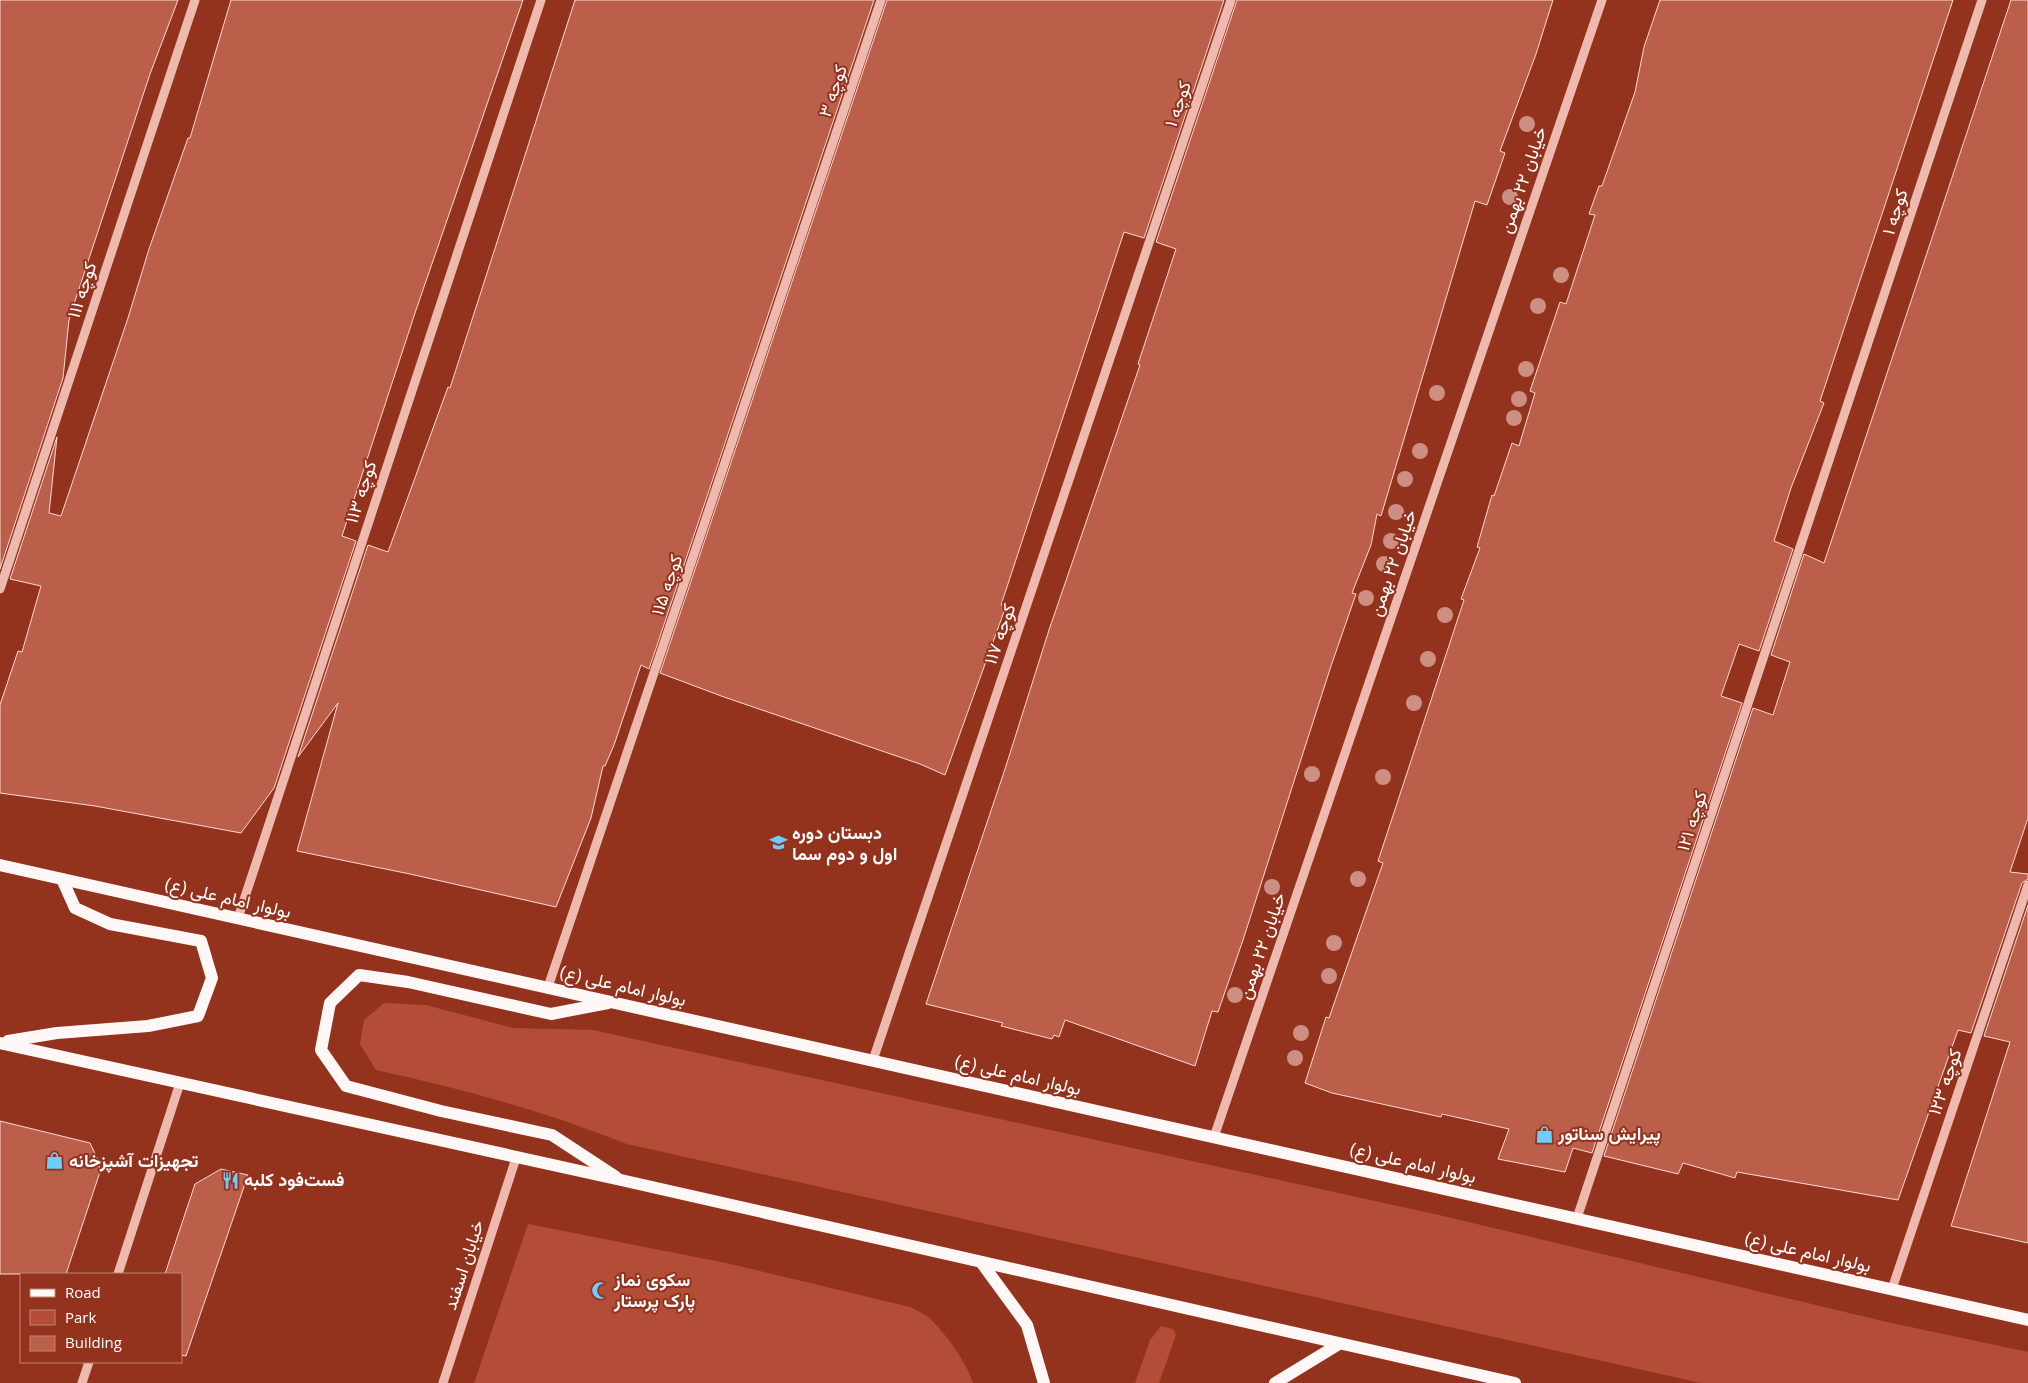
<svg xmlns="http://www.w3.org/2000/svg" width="2028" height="1383" font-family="'Open Sans',Vazirmatn,sans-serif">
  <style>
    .green { fill: #b34d38 }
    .building { fill: #bb5e4a; stroke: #fadbd5 }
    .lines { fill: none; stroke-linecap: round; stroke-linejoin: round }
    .minor { stroke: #eeb9af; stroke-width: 9 }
    .major { stroke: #fff8f6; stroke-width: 12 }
    .tree { fill: #cc8f82 }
    .labels { text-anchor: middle; stroke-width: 4; stroke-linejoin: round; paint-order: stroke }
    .street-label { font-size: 18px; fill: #fff; stroke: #93331d }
    .poi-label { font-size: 18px; font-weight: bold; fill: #fff; stroke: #93331d; text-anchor: start }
  </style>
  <rect width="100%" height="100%" fill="#93331d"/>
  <g class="green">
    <path d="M 384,1003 L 426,1005 L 513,1028 L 593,1030 L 1439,1215 L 1887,1322 L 2028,1352 L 2028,1383 L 1701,1383 L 627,1144 C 544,1111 463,1089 376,1070 L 360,1044 L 364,1020 Z"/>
    <path d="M 528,1224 L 726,1263 L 910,1307 C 916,1310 923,1313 928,1317 C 944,1331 967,1363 973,1383 L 474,1383 Z"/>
    <polygon points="1161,1326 1173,1329 1176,1335 1159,1383 1135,1383 1150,1340"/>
  </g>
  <g class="building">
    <polygon points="0,0 178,0 150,74 76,298 69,320 63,378 0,569"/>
    <polygon points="231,0 523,0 415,313 342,536 356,541 274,788 241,833 95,806 0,793 0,705 18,651 22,652 41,586 10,579 57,437 49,513 61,516 128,318 149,249 188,138 190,138"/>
    <polygon points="575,0 874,0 649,669 641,665 614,745 605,766 603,766 591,818 556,907 410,874 297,851 338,703 298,757 368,545 388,552 448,387 450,388"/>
    <polygon points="887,0 1224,0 1144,238 1124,232 1001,605 1006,606 945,775 920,764 724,697 660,673"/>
    <polygon points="1237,0 1553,0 1536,54 1500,151 1505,153 1487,205 1475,201 1381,516 1377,514 1371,545 1352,593 1356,594 1331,666 1243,940 1218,1012 1212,1011 1195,1066 1065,1020 1059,1037 1054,1035 1052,1039 1001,1026 1003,1023 926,1004 1005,769 1049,630 1140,365 1138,364 1176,249 1156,242"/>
    <polygon points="1660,0 1953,0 1820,401 1824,403 1791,488 1774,541 1793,549 1759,651 1739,644 1721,696 1742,703 1592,1153 1573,1148 1565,1172 1498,1159 1509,1129 1442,1114 1441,1117 1332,1093 1305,1083 1326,1017 1329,1018 1383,863 1378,861 1464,600 1461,599 1480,548 1477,547 1492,495 1494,496 1512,443 1519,446 1535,393 1530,391 1560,302 1566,304 1595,215 1589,214 1599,186 1602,186 1635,92 1644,47"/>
    <polygon points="2011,0 2028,0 2028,818 2010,872 2028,874 2028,879 2022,883 1971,1033 1958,1030 1898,1200 1737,1172 1735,1178 1683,1163 1678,1174 1604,1156 1753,708 1773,715 1790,662 1771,655 1804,554 1824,563"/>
    <polygon points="2028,905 2028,1243 1951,1226 2010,1042 1984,1036"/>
    <polygon points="0,1121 90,1143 99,1162 100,1172 66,1274 0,1274"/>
    <polygon points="221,1169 248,1175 186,1356 181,1355 181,1274 165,1274 195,1184"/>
  </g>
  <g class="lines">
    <g class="minor">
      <polyline points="0,589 195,0"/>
      <polyline points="238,918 541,0"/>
      <polyline points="548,987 881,0"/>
      <polyline points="873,1060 1231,0"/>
      <polyline points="1214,1137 1602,0"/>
      <polyline points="1577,1218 1982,0"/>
      <polyline points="118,1274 180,1083"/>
      <polyline points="1892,1289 2028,885"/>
      <polyline points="82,1383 89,1362"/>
      <polyline points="443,1383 516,1158"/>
    </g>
    <g class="major">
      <polyline points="0,865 2028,1320"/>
      <polyline points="608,1003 551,1014 408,982 359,975 330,1003 321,1050 346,1086 441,1111 552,1135 616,1177"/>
      <polyline points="8,1041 57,1033 148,1026 198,1016 212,978 201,941 110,924 75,908 62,879"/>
      <polyline points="0,1043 621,1180 1515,1383"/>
      <polyline points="981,1262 1027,1325 1044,1383"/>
      <polyline points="1275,1383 1339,1344"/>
    </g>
  </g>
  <g class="tree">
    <circle cx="1527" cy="124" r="8"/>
    <circle cx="1510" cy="197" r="8"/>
    <circle cx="1561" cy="275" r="8"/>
    <circle cx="1538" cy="306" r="8"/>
    <circle cx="1526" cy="369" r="8"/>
    <circle cx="1437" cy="393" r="8"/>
    <circle cx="1519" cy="399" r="8"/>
    <circle cx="1514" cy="418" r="8"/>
    <circle cx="1420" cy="451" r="8"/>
    <circle cx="1405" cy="479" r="8"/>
    <circle cx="1396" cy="512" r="8"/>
    <circle cx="1391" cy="541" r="8"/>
    <circle cx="1384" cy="564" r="8"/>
    <circle cx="1366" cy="598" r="8"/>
    <circle cx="1445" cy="615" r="8"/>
    <circle cx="1428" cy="659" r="8"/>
    <circle cx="1414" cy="703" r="8"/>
    <circle cx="1312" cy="774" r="8"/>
    <circle cx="1383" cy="777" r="8"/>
    <circle cx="1358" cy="879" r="8"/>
    <circle cx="1272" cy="887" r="8"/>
    <circle cx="1334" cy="943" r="8"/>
    <circle cx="1329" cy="976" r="8"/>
    <circle cx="1235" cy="995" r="8"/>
    <circle cx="1301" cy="1033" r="8"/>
    <circle cx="1295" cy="1058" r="8"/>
  </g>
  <defs>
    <symbol id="school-bare" viewBox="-9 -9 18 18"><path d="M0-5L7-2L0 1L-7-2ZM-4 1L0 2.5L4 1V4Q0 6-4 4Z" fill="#6dcdfd" stroke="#93331d" stroke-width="2.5" paint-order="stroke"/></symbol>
    <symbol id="shop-bare" viewBox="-9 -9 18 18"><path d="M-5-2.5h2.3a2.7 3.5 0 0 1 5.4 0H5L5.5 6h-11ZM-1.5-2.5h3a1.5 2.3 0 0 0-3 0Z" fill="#6dcdfd" stroke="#93331d" stroke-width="2.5" paint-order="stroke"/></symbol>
    <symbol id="restaurant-bare" viewBox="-9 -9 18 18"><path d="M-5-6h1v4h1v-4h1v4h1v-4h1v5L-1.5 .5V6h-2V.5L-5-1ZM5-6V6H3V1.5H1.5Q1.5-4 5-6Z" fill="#6dcdfd" stroke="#93331d" stroke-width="2.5" paint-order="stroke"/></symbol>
    <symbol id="mosque-bare" viewBox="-9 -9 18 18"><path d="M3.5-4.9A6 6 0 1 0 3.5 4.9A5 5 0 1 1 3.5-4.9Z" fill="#6dcdfd" stroke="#93331d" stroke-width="2.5" paint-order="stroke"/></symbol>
  </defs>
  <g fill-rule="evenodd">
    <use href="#school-bare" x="766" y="830" width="25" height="25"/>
    <use href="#shop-bare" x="1532" y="1122" width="25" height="25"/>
    <use href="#shop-bare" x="42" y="1148" width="25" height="25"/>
    <use href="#restaurant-bare" x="218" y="1168" width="25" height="25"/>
    <use href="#mosque-bare" x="588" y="1278" width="25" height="25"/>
  </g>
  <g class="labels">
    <g class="street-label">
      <text transform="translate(833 91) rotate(-71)" y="6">کوچه ۳</text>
      <text transform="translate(1178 104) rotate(-71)" y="6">کوچه ۱</text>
      <text transform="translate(1523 180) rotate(-71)" y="6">خیابان ۲۲ بهمن</text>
      <text transform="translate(1895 212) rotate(-72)" y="6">کوچه ۱</text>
      <text transform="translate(82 290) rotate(-72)" y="6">کوچه ۱۱۱</text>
      <text transform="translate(361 492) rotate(-72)" y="6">کوچه ۱۱۳</text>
      <text transform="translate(1393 563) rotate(-71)" y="6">خیابان ۲۲ بهمن</text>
      <text transform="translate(667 585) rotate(-71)" y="6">کوچه ۱۱۵</text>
      <text transform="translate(1000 634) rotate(-71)" y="6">کوچه ۱۱۷</text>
      <text transform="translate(1692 821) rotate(-72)" y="6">کوچه ۱۲۱</text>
      <text transform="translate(228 898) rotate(13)" y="6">بولوار امام علی (ع)</text>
      <text transform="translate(1262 946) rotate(-71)" y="6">خیابان ۲۲ بهمن</text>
      <text transform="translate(623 986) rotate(13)" y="6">بولوار امام علی (ع)</text>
      <text transform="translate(1018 1075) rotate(13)" y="6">بولوار امام علی (ع)</text>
      <text transform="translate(1945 1082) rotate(-71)" y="6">کوچه ۱۲۳</text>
      <text transform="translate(1413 1163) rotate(13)" y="6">بولوار امام علی (ع)</text>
      <text transform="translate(1808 1252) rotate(13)" y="6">بولوار امام علی (ع)</text>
      <text transform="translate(464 1265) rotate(-72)" y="6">خیابان اسفند</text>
    </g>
    <g class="poi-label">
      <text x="792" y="839">دبستان دوره<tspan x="792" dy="21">اول و دوم سما</tspan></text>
      <text x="1558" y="1140">پیرایش سناتور</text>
      <text x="69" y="1167">تجهیزات آشپزخانه</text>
      <text x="244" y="1186">فست‌فود کلبه</text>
      <text x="614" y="1286">سکوی نماز<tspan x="614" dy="21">پارک پرستار</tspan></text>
    </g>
  </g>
  <rect x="20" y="1273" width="162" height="90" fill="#93331d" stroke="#be8577"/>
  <rect x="30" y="1289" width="25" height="8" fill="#fff8f6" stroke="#be8577"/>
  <text x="65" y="1298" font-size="15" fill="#ffffff">Road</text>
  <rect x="30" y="1310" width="25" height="15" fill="#b34d38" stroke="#be8577"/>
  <text x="65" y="1323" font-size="15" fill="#ffffff">Park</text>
  <rect x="30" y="1336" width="25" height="15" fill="#bb5e4a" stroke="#be8577"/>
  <text x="65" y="1348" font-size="15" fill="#ffffff">Building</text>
</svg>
